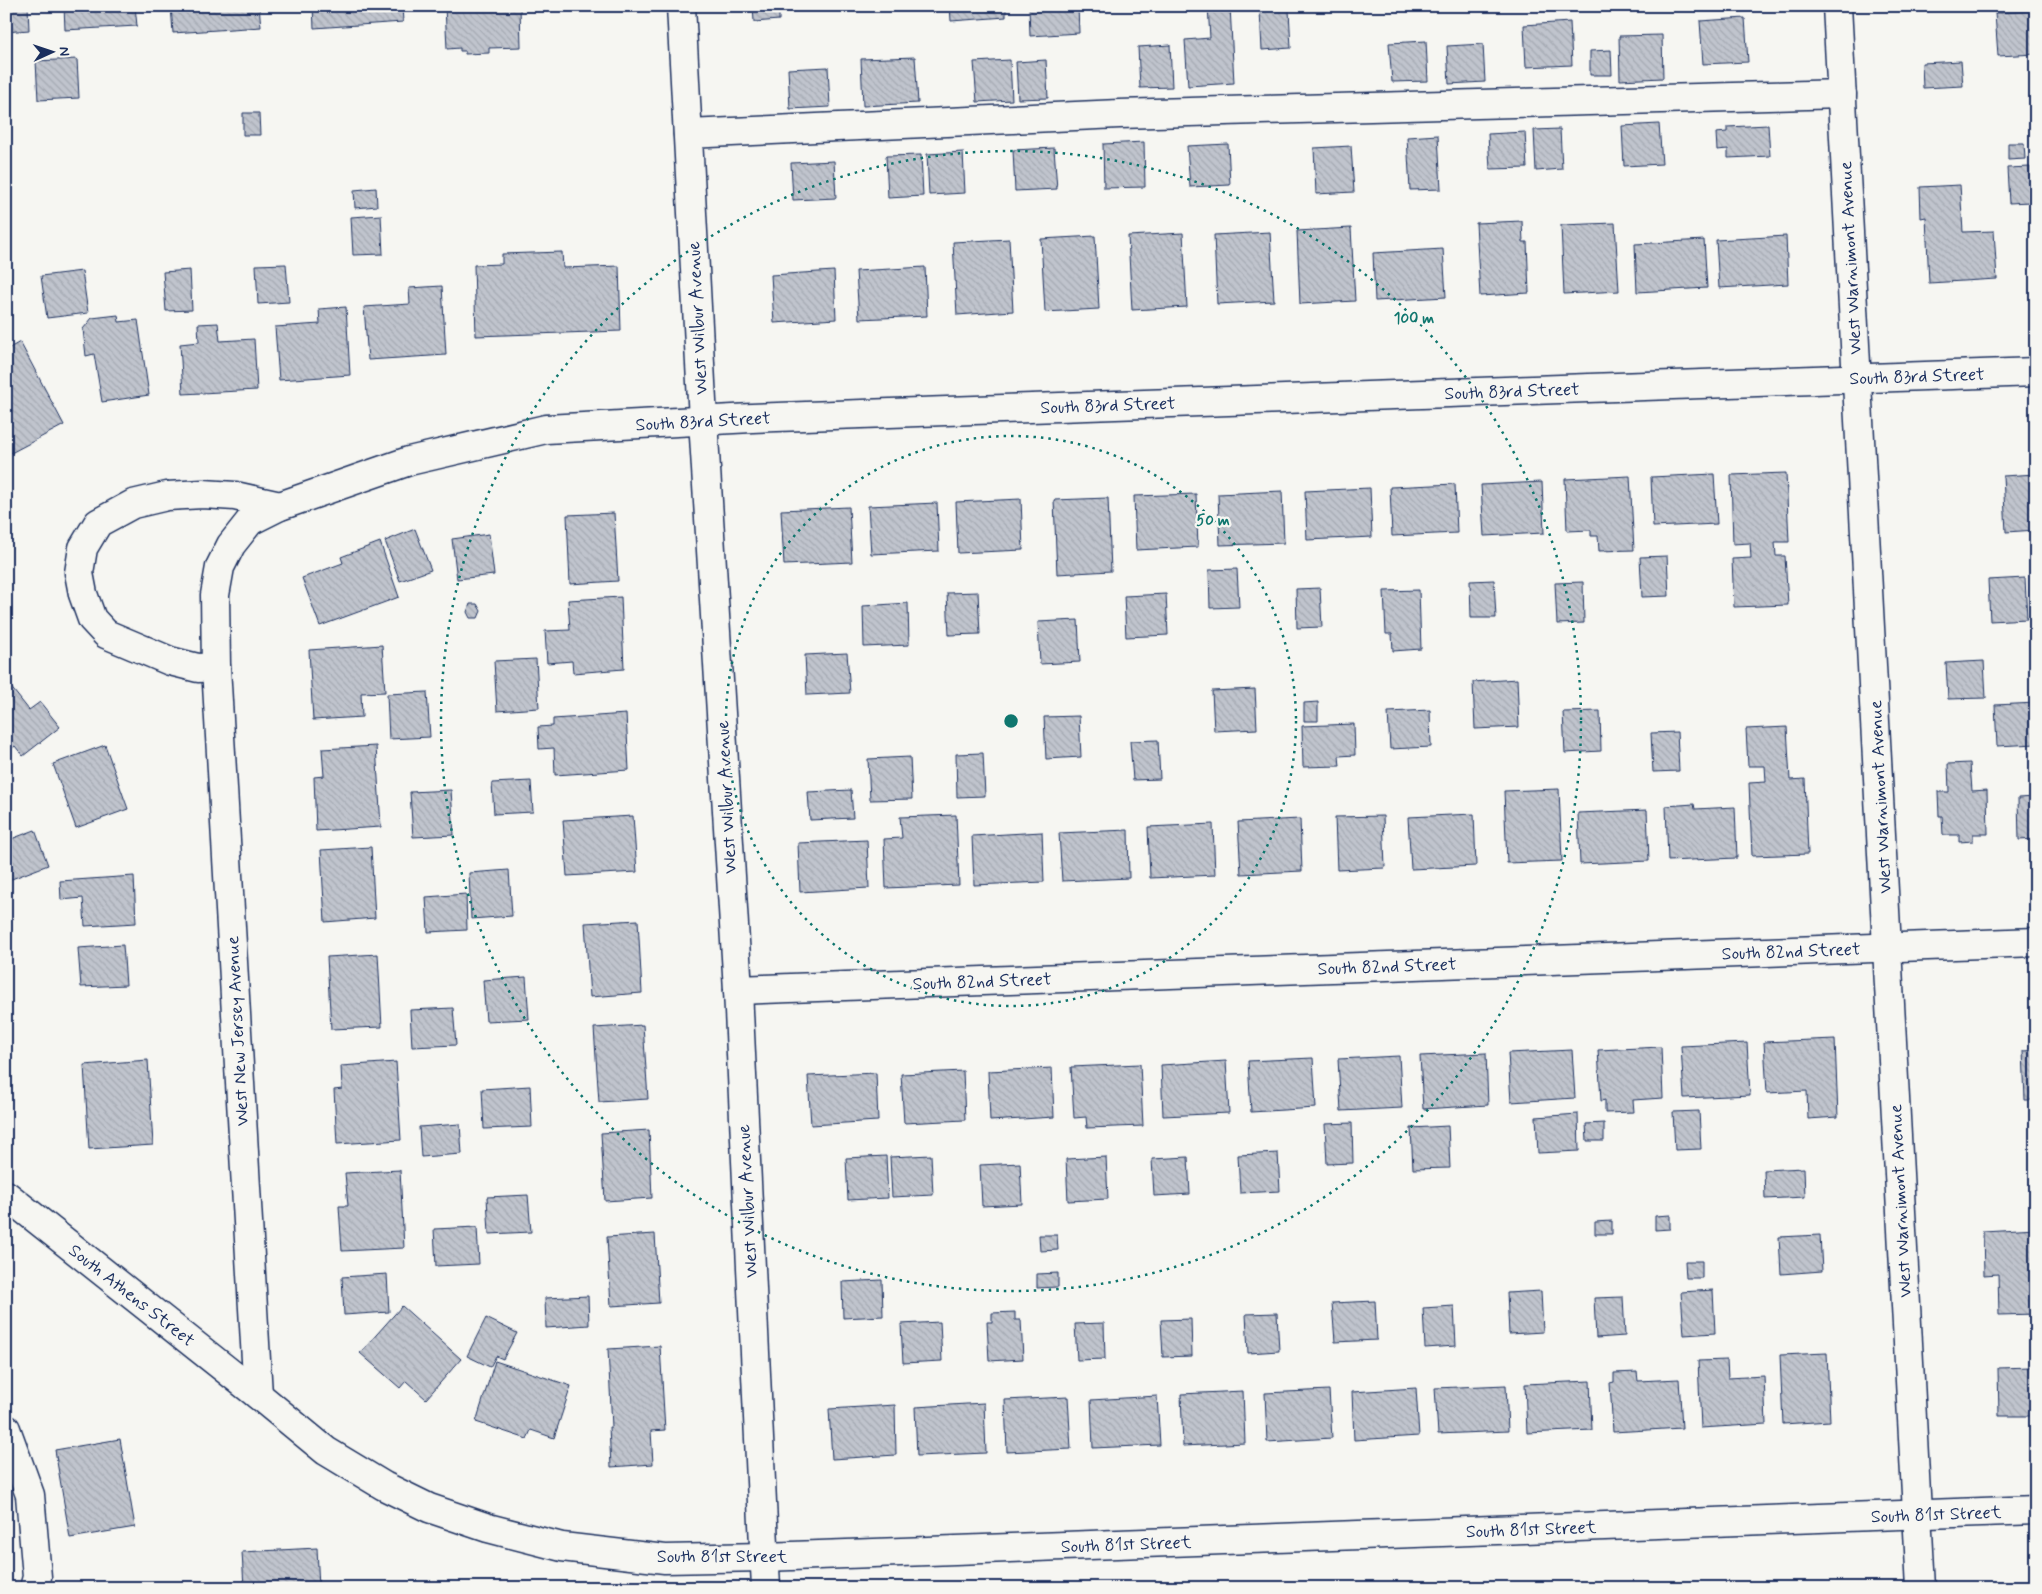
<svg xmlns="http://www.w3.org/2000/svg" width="2042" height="1594" font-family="Mynerve,sans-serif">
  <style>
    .building { fill: url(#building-back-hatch); stroke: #1b2f5e }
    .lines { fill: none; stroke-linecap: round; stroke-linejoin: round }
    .minor-casing { stroke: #1b2f5e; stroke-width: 31 }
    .minor { stroke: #f6f6f2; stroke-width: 28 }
    .ring { fill: none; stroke: #0f766e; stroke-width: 2.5; stroke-dasharray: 2.5 5 }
    .labels { text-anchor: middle; stroke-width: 4.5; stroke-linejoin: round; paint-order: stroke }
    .street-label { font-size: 18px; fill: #1b2f5e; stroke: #f6f6f2 }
    .centre { fill: #0f766e; stroke: #f6f6f2; stroke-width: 2.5 }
    .ring-label { font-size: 15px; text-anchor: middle; font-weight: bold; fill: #0f766e; stroke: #f6f6f2; stroke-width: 4.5; stroke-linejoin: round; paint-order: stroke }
  </style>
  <defs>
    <pattern id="building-back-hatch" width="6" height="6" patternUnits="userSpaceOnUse" patternTransform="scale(1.25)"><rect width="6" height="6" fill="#c0c4cd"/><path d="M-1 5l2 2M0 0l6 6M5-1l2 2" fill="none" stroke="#a4a9b2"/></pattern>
  </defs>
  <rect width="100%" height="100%" fill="#f6f6f2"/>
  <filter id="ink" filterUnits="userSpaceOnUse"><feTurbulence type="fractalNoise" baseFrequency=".02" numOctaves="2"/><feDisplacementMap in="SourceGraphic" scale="10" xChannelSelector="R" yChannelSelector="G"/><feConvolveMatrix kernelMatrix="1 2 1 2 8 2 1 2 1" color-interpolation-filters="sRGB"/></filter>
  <g filter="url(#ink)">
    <g class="building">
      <polygon points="6,6 28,6 29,30 6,32"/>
      <polygon points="64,6 135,6 137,26 65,30"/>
      <polygon points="171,6 259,6 261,27 173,33"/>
      <polygon points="313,6 402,6 403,22 314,28"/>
      <polygon points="445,6 520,6 521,47 489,48 489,53 465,54 465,51 460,51 460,48 447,49"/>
      <polygon points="753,6 779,6 779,20 754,22"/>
      <polygon points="950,6 1006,6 1006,17 951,21"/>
      <polygon points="1029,6 1078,6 1079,33 1030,36"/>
      <polygon points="1208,6 1230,6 1234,83 1188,86 1185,40 1210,38"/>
      <polygon points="1289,10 1291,48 1262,50 1260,11"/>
      <polygon points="2033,11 2036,54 1998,56 1995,13"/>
      <polygon points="1745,18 1748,62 1703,64 1700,21"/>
      <polygon points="1570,22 1572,65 1526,67 1524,25"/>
      <polygon points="1662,35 1663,78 1620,80 1619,36"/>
      <polygon points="1426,41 1428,81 1392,82 1389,43"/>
      <polygon points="1483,44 1485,82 1449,84 1447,46"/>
      <polygon points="1170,45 1172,87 1140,88 1138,47"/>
      <polygon points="1611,50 1612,75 1590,75 1590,51"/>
      <polygon points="915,57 918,103 863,106 861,59"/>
      <polygon points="77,59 79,98 38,100 36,61"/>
      <polygon points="1010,60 1012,100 977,102 974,62"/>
      <polygon points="1046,60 1048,98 1018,99 1016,62"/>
      <polygon points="1961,61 1963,86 1923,88 1922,63"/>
      <polygon points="828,67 830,107 790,109 788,69"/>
      <polygon points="243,113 259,113 260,135 243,135"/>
      <polygon points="1659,124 1662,164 1624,166 1622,126"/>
      <polygon points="1768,125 1770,156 1728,158 1728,149 1717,150 1716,133 1727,132 1727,127"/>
      <polygon points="1560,129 1562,169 1536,171 1534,130"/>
      <polygon points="1525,132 1527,168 1490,169 1488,134"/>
      <polygon points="1438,135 1441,189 1410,190 1407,137"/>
      <polygon points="1144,142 1145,187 1104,188 1103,144"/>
      <polygon points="2008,143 2024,143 2025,159 2008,160"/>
      <polygon points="1228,144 1230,185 1190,187 1187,146"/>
      <polygon points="1351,146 1354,192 1316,194 1314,148"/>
      <polygon points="1054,148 1057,189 1015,191 1013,150"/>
      <polygon points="963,152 965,193 929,195 927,154"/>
      <polygon points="921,155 923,196 888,198 886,156"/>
      <polygon points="834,161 836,198 793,200 791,163"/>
      <polygon points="2030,167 2030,202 2009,203 2007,168"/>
      <polygon points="1960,185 1963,232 1994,231 1997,279 1929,283 1926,217 1921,218 1920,187"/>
      <polygon points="376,188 377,206 355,208 354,190"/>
      <polygon points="381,215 383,254 353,255 351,217"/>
      <polygon points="1522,221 1523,242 1527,242 1529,293 1480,296 1476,223"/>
      <polygon points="1615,223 1619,291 1564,294 1561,225"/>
      <polygon points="1351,228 1355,301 1300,304 1297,231"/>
      <polygon points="1270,232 1274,301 1217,304 1214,235"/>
      <polygon points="1183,233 1187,307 1132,310 1128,236"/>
      <polygon points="1095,236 1099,309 1045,312 1041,239"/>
      <polygon points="1786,236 1788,284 1719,288 1716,240"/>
      <polygon points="1009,239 1013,311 957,315 953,242"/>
      <polygon points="1704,240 1707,288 1637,292 1635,244"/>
      <polygon points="1443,249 1446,297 1375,301 1373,253"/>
      <polygon points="562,252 563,268 619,266 621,331 476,336 474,265 502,264 502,254"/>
      <polygon points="286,264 289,302 258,304 256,265"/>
      <polygon points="925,267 927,316 859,319 856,271"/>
      <polygon points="190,270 192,310 166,311 163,272"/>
      <polygon points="82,271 88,313 47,318 41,276"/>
      <polygon points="834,271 836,319 774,323 771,275"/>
      <polygon points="442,286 446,355 368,360 364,307 410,304 409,288"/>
      <polygon points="346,307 350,375 279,380 275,327 320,324 319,309"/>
      <polygon points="118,315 119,322 138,320 149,395 102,402 94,354 86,356 83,329 92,318"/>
      <polygon points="218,323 220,341 254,339 257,390 183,394 180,344 199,342 198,324"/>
      <polygon points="20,342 64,425 11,453 6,446 6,440 10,438 6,430 6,350"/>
      <polygon points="1786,473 1789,542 1775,542 1776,556 1785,556 1788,605 1734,607 1732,559 1751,558 1750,543 1733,544 1731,475"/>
      <polygon points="1714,474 1717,524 1653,527 1651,477"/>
      <polygon points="2036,474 2036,530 2006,532 2003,476"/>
      <polygon points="1630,476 1634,550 1599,551 1598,536 1591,536 1591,530 1567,531 1565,479"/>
      <polygon points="1542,482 1544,533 1484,536 1481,485"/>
      <polygon points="1455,484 1457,533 1392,536 1390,487"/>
      <polygon points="1370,488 1372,537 1307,540 1305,491"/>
      <polygon points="1282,491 1284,543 1220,545 1218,494"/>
      <polygon points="1196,494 1198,547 1136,550 1134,496"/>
      <polygon points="1108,498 1111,571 1057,574 1054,500"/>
      <polygon points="1021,499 1023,550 958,553 956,502"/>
      <polygon points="937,503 939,551 871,554 868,506"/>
      <polygon points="849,507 852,562 784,565 781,510"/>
      <polygon points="614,513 618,581 570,584 567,515"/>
      <polygon points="415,529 431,570 400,581 385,541"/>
      <polygon points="489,534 494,575 457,579 452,539"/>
      <polygon points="380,542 399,597 320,626 302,578 343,563 341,557"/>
      <polygon points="1667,556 1669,596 1642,597 1640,557"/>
      <polygon points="1237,569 1239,607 1210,608 1209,570"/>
      <polygon points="2025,578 2027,619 1990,621 1988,580"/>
      <polygon points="1494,580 1496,618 1471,618 1470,581"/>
      <polygon points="1583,582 1584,623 1557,624 1555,583"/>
      <polygon points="1320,588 1322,627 1297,628 1296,589"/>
      <polygon points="1419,590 1421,649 1393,651 1392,634 1386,634 1384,591"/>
      <polygon points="978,592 980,634 949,635 947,593"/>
      <polygon points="1166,594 1168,635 1126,637 1124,596"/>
      <polygon points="621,597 624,669 573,673 572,661 547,663 545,631 570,630 568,600"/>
      <polygon points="908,603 909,645 864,647 863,606"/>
      <polygon points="470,604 477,604 481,611 478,618 470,618 467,612"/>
      <polygon points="1078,620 1080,662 1040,664 1038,622"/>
      <polygon points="382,645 385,692 361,693 362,717 313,720 309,650"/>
      <polygon points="847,653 850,693 807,695 805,655"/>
      <polygon points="536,659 539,708 497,711 494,661"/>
      <polygon points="1984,661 1986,698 1948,699 1946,663"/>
      <polygon points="1517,679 1519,727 1475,729 1473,682"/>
      <polygon points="6,681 29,710 40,702 60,727 23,756 15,746 6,752"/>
      <polygon points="1255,689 1257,729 1214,731 1212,691"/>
      <polygon points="427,692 430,737 389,739 387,694"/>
      <polygon points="1318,702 1318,721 1304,721 1304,703"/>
      <polygon points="2036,703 2036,744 1997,746 1995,705"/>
      <polygon points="1430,710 1431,747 1390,749 1388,712"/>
      <polygon points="1600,711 1601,751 1565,753 1563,712"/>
      <polygon points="626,714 629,770 555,775 554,748 539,749 538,727 553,726 553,719"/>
      <polygon points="1079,716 1081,757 1046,759 1044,717"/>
      <polygon points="1354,724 1355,755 1339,756 1340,766 1303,767 1302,726"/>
      <polygon points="1787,727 1790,780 1805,779 1808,854 1752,856 1749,783 1766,782 1765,766 1748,766 1746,729"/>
      <polygon points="1677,732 1679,771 1653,772 1651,733"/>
      <polygon points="1158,740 1160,779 1133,780 1130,741"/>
      <polygon points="105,745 128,809 76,828 53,764"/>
      <polygon points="376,746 381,827 316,831 314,777 324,776 322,749"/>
      <polygon points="983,753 985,796 957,797 956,754"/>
      <polygon points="910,757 912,799 870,800 868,759"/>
      <polygon points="1970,763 1972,791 1987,790 1988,834 1973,834 1973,841 1959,842 1959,835 1943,835 1942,816 1939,816 1938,792 1949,792 1948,764"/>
      <polygon points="531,781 533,812 494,814 492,783"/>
      <polygon points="1559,789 1562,861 1507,863 1504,791"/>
      <polygon points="451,790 454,835 413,837 410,792"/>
      <polygon points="851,790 853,818 810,820 808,792"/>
      <polygon points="2036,797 2036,839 2019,840 2018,798"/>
      <polygon points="1694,804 1695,809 1735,807 1737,858 1668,861 1666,806"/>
      <polygon points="1647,810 1649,861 1580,864 1578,813"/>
      <polygon points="1474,814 1476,866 1411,869 1408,817"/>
      <polygon points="956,815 959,885 886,888 884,839 902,838 900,817"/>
      <polygon points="633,816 637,872 567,876 563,820"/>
      <polygon points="1383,816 1385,868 1337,870 1335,817"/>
      <polygon points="1300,819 1302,871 1241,874 1238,822"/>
      <polygon points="1213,824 1215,875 1150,878 1148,827"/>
      <polygon points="35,830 48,865 9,880 6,872 6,841"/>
      <polygon points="1128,830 1129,878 1062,881 1059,833"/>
      <polygon points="1042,832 1044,882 974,885 972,836"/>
      <polygon points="867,840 869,888 800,892 798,843"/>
      <polygon points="371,847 375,918 325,922 321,850"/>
      <polygon points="509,870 512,916 471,919 469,873"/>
      <polygon points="134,876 136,923 85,926 83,898 61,900 60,881"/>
      <polygon points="466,894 467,930 428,932 426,897"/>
      <polygon points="638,920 642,993 590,997 585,923"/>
      <polygon points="123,945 126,985 81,987 78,948"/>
      <polygon points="378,954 382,1027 331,1029 327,957"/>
      <polygon points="526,977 529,1019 486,1021 483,980"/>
      <polygon points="453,1008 456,1045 412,1047 410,1010"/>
      <polygon points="643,1025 648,1099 599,1102 594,1028"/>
      <polygon points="1835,1039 1838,1117 1808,1119 1807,1091 1767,1093 1764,1042"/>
      <polygon points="1747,1043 1750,1095 1684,1098 1681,1046"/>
      <polygon points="1661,1047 1663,1098 1633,1100 1634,1112 1605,1113 1605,1100 1601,1101 1598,1050"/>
      <polygon points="1572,1050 1575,1098 1511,1102 1508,1053"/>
      <polygon points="2036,1050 2036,1100 2025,1100 2023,1051"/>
      <polygon points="1486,1053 1488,1105 1423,1109 1420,1056"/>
      <polygon points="1399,1056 1402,1108 1341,1111 1338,1059"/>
      <polygon points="1313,1058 1316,1108 1251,1112 1248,1061"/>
      <polygon points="148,1060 153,1145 89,1149 84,1065"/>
      <polygon points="1226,1061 1229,1113 1163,1116 1161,1065"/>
      <polygon points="396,1062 401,1140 337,1144 334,1090 342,1089 341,1066"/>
      <polygon points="1140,1064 1143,1126 1087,1128 1086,1117 1074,1118 1071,1067"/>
      <polygon points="1052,1068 1054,1117 990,1121 988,1071"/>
      <polygon points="963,1071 965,1120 904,1123 901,1074"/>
      <polygon points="876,1073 878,1121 811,1125 808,1076"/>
      <polygon points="530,1086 532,1127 484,1129 482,1089"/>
      <polygon points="1699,1111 1701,1149 1675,1150 1673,1112"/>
      <polygon points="1578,1114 1579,1151 1538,1153 1536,1117"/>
      <polygon points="1352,1123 1353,1163 1327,1164 1325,1124"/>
      <polygon points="1604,1123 1604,1141 1587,1141 1586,1124"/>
      <polygon points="460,1124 462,1154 421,1157 419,1127"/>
      <polygon points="1448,1126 1450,1168 1413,1169 1411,1128"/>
      <polygon points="649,1130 652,1198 605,1201 601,1133"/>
      <polygon points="1278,1153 1280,1191 1240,1193 1238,1155"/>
      <polygon points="931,1155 933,1195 892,1197 890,1157"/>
      <polygon points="886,1156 888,1198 848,1200 846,1158"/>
      <polygon points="1106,1157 1108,1199 1068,1201 1066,1159"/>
      <polygon points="1188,1157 1190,1194 1154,1196 1152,1159"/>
      <polygon points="1020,1163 1022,1204 982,1206 980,1165"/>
      <polygon points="1804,1168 1805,1197 1765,1199 1764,1170"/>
      <polygon points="400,1170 404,1248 342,1251 339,1206 348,1206 345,1173"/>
      <polygon points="528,1195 531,1232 489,1234 487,1197"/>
      <polygon points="1670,1215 1670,1229 1655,1230 1655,1216"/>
      <polygon points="1612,1221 1612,1234 1595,1234 1595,1222"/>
      <polygon points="477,1227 479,1264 436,1266 434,1229"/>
      <polygon points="2036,1228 2036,1314 1999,1315 1998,1274 1984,1275 1983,1231"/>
      <polygon points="655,1234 659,1303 611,1306 607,1237"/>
      <polygon points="1039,1235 1057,1235 1058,1250 1040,1251"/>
      <polygon points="1820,1235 1822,1271 1781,1274 1779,1237"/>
      <polygon points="1685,1261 1702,1261 1702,1278 1686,1278"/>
      <polygon points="1058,1273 1058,1287 1037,1288 1037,1274"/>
      <polygon points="387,1274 389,1312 344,1315 342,1277"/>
      <polygon points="882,1280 883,1316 843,1318 842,1282"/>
      <polygon points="1713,1290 1715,1333 1684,1335 1681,1292"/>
      <polygon points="1541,1291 1543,1332 1509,1334 1507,1293"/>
      <polygon points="588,1296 589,1325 546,1328 545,1298"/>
      <polygon points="1623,1297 1625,1336 1596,1338 1594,1298"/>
      <polygon points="1375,1301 1377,1340 1335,1342 1332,1303"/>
      <polygon points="402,1306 461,1359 426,1399 406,1381 400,1388 360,1353"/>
      <polygon points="1454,1306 1456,1346 1425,1348 1423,1308"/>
      <polygon points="1015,1312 1015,1320 1021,1320 1023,1359 989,1361 987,1322 992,1322 992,1313"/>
      <polygon points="1277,1313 1279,1351 1248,1353 1246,1314"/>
      <polygon points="486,1318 517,1333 503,1359 496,1356 490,1367 467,1356"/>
      <polygon points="1191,1319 1192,1356 1163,1357 1161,1320"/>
      <polygon points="940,1322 942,1361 903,1363 901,1324"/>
      <polygon points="1104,1323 1105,1359 1077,1360 1075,1324"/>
      <polygon points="660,1346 665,1430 651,1431 653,1464 611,1467 609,1427 612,1427 608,1349"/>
      <polygon points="2030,1346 2036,1346 2036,1416 1999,1416 1998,1368 2031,1367"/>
      <polygon points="1827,1353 1830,1421 1783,1424 1780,1355"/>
      <polygon points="1727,1360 1728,1378 1764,1376 1766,1424 1701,1428 1698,1361"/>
      <polygon points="495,1361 571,1386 554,1438 531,1430 527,1439 476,1422"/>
      <polygon points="1637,1372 1638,1381 1679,1379 1682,1428 1613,1432 1610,1383 1614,1382 1614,1373"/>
      <polygon points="1590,1381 1592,1430 1527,1433 1525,1384"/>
      <polygon points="1506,1385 1508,1431 1438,1434 1435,1388"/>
      <polygon points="1416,1388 1419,1436 1354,1440 1352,1392"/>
      <polygon points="1329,1390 1332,1438 1267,1442 1265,1393"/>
      <polygon points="1243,1391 1245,1443 1183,1446 1181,1394"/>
      <polygon points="1157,1396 1160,1445 1093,1448 1091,1400"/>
      <polygon points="1068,1397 1071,1449 1007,1452 1005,1400"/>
      <polygon points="984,1403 986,1453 917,1456 915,1407"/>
      <polygon points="895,1405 896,1455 832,1459 829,1409"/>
      <polygon points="120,1439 135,1527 70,1538 55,1450"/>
      <polygon points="317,1548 319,1588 244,1588 242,1552"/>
    </g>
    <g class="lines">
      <defs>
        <g id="minor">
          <polyline points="681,6 703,420 738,990 766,1588"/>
          <polyline points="1837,6 1921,1588"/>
          <polyline points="688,134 1119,114 1842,94"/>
          <polyline points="216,667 198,668 170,661 106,634 92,619 83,594 79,573 83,548 98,523 133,504 167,496 203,494 235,496 280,506"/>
          <polyline points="738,990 2036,942"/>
          <polyline points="6,1195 258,1395 326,1451 384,1486 429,1508 488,1528 562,1547 665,1559 764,1557 2036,1510"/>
          <polyline points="258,1395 216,667 215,595 220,567 231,545 250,521 280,506 409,461 546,429 752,418 2036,372"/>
          <polyline points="6,1429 30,1495 37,1577 34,1588"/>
        </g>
      </defs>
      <use href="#minor" class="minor-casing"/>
      <use href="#minor" class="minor"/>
    </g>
  </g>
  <g class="ring">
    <circle cx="1011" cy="721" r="285"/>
    <circle cx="1011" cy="721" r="570"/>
  </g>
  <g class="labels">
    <g class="street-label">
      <text transform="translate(1850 258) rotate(-93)" y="6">West Warnimont Avenue</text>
      <text transform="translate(697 318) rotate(-93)" y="6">West Wilbur Avenue</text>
      <text transform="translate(1917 376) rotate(-2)" y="6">South 83rd Street</text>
      <text transform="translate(1512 391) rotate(-2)" y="6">South 83rd Street</text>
      <text transform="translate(1108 405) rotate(-2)" y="6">South 83rd Street</text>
      <text transform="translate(703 421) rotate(-3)" y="6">South 83rd Street</text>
      <text transform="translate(726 797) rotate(-93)" y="6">West Wilbur Avenue</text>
      <text transform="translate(1880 797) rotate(-93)" y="6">West Warnimont Avenue</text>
      <text transform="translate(1791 951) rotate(-2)" y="6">South 82nd Street</text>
      <text transform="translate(1387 966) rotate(-2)" y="6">South 82nd Street</text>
      <text transform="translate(982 981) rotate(-2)" y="6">South 82nd Street</text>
      <text transform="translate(237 1031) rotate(-93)" y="6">West New Jersey Avenue</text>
      <text transform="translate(747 1201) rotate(-93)" y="6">West Wilbur Avenue</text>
      <text transform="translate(1900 1201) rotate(-93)" y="6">West Warnimont Avenue</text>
      <text transform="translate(132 1295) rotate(38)" y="6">South Athens Street</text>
      <text transform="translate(1936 1514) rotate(-2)" y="6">South 81st Street</text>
      <text transform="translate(1531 1529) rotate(-2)" y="6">South 81st Street</text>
      <text transform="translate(1126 1544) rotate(-2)" y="6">South 81st Street</text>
      <text x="722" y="1562">South 81st Street</text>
    </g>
  </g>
  <circle cx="1011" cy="721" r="8" class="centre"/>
  <g class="ring-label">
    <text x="1414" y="323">100 m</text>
    <text x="1213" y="525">50 m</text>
  </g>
  <rect width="2042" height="1594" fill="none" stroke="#f6f6f2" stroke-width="25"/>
  <rect x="12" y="12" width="2017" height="1569" fill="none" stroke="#1b2f5e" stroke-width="2" filter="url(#ink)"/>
  <g transform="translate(52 52) rotate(87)" stroke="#f6f6f2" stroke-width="4" paint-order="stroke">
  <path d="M0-4L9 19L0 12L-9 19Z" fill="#1b2f5e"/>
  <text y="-8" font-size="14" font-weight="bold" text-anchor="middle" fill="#1b2f5e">N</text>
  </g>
</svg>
